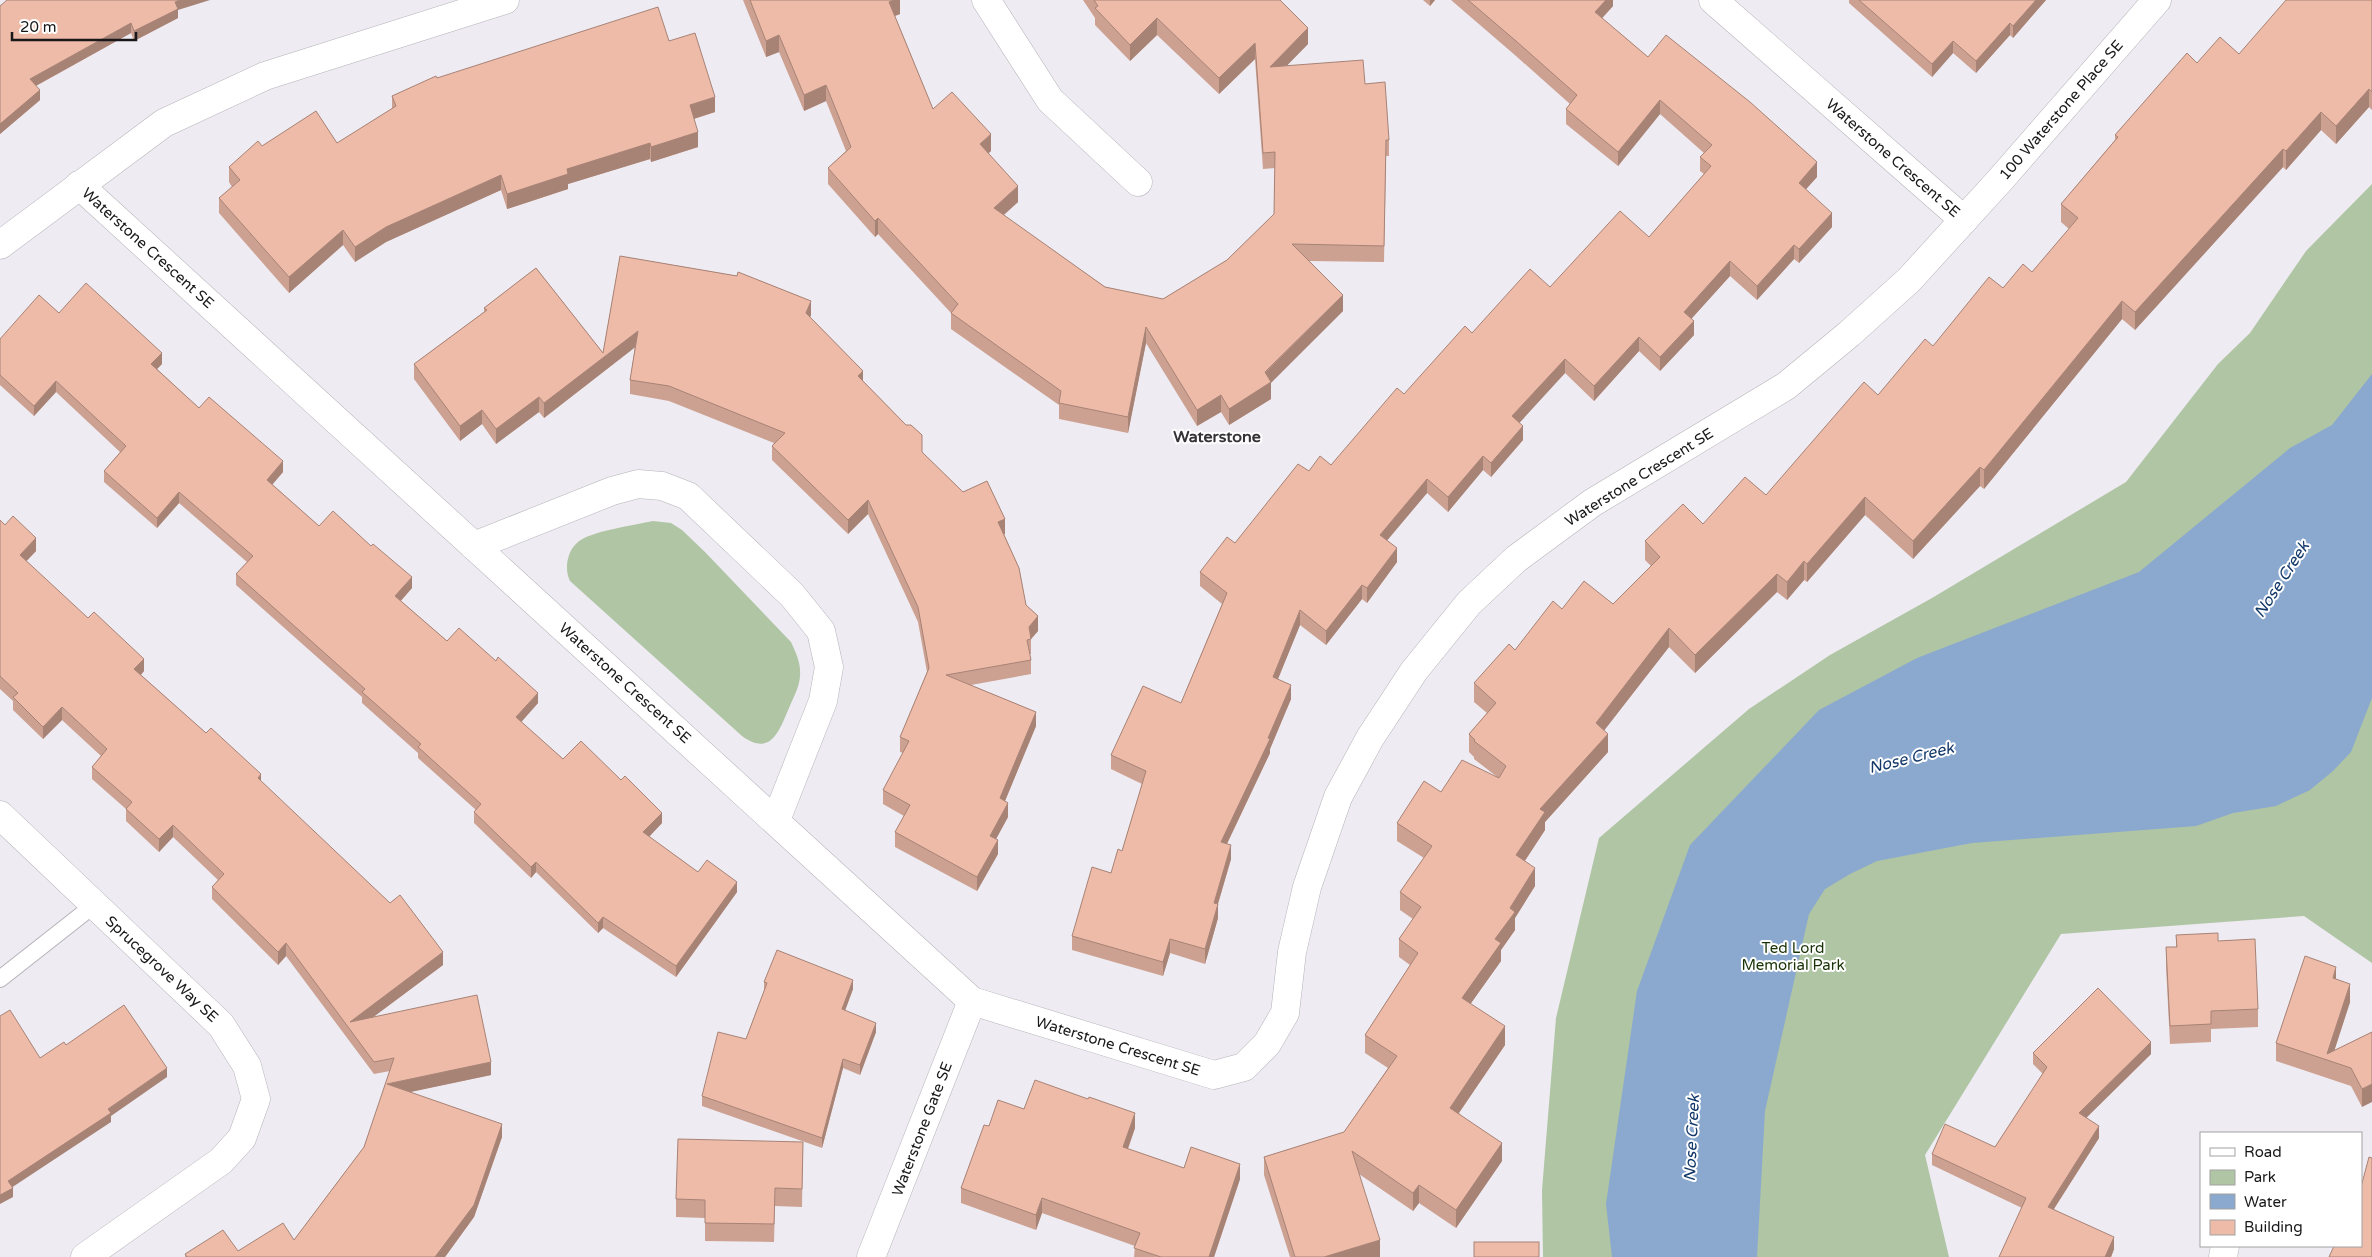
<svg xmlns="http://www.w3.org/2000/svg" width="2372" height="1257" font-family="'Varela Round',sans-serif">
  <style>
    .green { fill: #afc5a4 }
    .water { fill: #8ba8cf }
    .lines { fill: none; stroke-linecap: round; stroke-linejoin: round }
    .lane-casing { stroke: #b5b3b9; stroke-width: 18 }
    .street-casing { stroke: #b5b3b9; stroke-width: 29 }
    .lane { stroke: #fff; stroke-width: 16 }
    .street { stroke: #fff; stroke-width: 28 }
    .wall { fill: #cda191 }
    .shaded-wall { fill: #a78376 }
    .building { fill: #eebba9; stroke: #a78376 }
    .labels { text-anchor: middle; stroke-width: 4; stroke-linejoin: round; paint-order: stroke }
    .street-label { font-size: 15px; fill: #181719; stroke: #fff }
    .park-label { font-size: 15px; fill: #193307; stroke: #fff }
    .neighbourhood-label { font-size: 16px; font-weight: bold; fill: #353338; stroke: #fff }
    .water-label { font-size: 16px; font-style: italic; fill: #123869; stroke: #fff }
  </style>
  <rect width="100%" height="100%" fill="#eeebf2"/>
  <g class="green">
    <polygon points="2372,184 2372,963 2304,916 2061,934 1925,1155 1949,1257 1543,1257 1542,1190 1556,1018 1599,838 1749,709 1830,655 1932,598 2126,482 2218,364 2250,333 2306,251"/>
    <path d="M 653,521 L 671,523 L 682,530 L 705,552 L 791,642 C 796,653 801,663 800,675 C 800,686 793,698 789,708 C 779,731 771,757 742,736 L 570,581 C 564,569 567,551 578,542 C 591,531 635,525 653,521 Z"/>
  </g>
  <polygon class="water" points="2372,374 2372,698 2351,752 2333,771 2310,790 2276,806 2233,813 2196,826 1972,843 1877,861 1850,874 1825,889 1809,914 1765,1111 1757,1257 1612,1257 1606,1204 1637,991 1690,845 1819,710 1917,658 2139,572 2290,448 2332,425"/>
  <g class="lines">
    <defs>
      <polyline id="lane" points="0,979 94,905"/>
      <g id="street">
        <polyline points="986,0 1050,100 1138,182"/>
        <polyline points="1713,0 1964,220"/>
        <polyline points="79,185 972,1001 1214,1075 1244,1067 1267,1044 1285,1013 1292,952 1307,887 1338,797 1370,738 1414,671 1469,603 1516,559 1592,503 1786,386 1849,334 1909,280 2001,179 2157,0"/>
        <polyline points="0,245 164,123 265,76 505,0"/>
        <polyline points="474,546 612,491 638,484 662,486 688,496 792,595 821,631 829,667 823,701 776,820"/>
        <polyline points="0,815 221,1025 247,1066 256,1099 242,1138 221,1161 85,1257"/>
        <polyline points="871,1257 972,1001"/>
        <polyline points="2223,1257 2225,1246"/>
      </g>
    </defs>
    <use href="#lane" class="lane-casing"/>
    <use href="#street" class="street-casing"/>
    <use href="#lane" class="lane"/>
    <use href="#street" class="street"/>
  </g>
  <g class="wall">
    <polygon points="743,0 900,0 900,14 895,16 933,109 991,151 988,153 1018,202 1003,215 1105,287 1163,299 1227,260 1274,214 1275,168 1263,169 1255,59 1219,94 1157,35 1130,61 1095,25 1095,18 1083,0 1280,0 1308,44 1287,65 1365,84 1389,140 1389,156 1386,156 1384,262 1309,261 1343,311 1271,382 1271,399 1229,425 1221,412 1197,426 1146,343 1128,433 1059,419 1059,405 951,329 951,313 878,234 875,237 828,184 828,168 846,151 826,101 804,111 779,52 766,57"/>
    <polygon points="1423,0 1435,0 1430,6"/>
    <polygon points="1451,0 1613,0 1613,6 1602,18 1648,57 1817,177 1806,189 1832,227 1799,263 1794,259 1757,300 1730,276 1691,319 1694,335 1660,371 1639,351 1594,401 1565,373 1519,423 1523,440 1491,477 1483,470 1448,512 1427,493 1387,540 1397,562 1367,603 1362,599 1326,645 1300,625 1278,679 1291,699 1270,749 1270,753 1227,844 1231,859 1218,904 1218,918 1205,964 1170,953 1163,976 1072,950 1072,936 1111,873 1122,851 1142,784 1111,769 1111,755 1181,703 1222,604 1200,586 1200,572 1235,543 1309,471 1331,465 1404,394 1472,333 1550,287 1649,237 1704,174 1700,171 1700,157 1704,153 1660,114 1618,166 1566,124 1566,109 1570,104 1516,56"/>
    <polygon points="1849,0 2046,0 2013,38 2010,35 1976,73 1953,53 1932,77 1849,3"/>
    <polygon points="2372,0 2372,110 2369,107 2336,144 2321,130 2286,170 2283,167 2135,330 2122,319 1984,489 1980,486 1913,559 1865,515 1807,582 1804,580 1787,600 1777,592 1695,673 1669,647 1604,730 1608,752 1545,822 1545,830 1525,861 1535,886 1515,918 1515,930 1501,950 1501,961 1470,1004 1505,1045 1459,1113 1502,1161 1456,1228 1419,1203 1413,1211 1359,1174 1380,1257 1290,1257 1264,1175 1264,1157 1344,1132 1388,1068 1365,1053 1365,1035 1410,965 1399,957 1399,939 1413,919 1400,910 1400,892 1424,858 1397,841 1397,823 1441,792 1496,776 1474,759 1474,757 1469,752 1469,734 1487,713 1474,702 1474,683 1515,650 1562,609 1613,604 1651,566 1645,560 1645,541 1703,524 1766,495 1933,346 2003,288 2032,272 2069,229 2061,222 2061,204 2115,140 2115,135 2197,63 2239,54"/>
    <polygon points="0,6 178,10 178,18 134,41 131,33 36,86 40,100 0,134"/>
    <polygon points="669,41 715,112 694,119 698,147 651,162 650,159 568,184 568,189 507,209 501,190 386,242 355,262 343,245 289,293 219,213 219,198 232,187 229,182 229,167 262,146 337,143 392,109 392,96 437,78"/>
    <polygon points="620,256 737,276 738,272 811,301 811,315 810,317 863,371 863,381 906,425 911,425 922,435 922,452 963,492 987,481 1005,519 1005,534 1004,534 1019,568 1026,605 1038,616 1038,631 1031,639 1031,654 1029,654 1031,660 1031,674 971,685 1036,712 1036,726 1005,801 1008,803 1008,817 996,839 998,840 998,854 977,891 895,847 895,832 904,816 883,804 883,790 903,753 900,752 900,737 927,672 918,622 868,514 848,534 772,460 772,446 774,443 669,401 630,394 630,380 635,347 544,418 539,412 496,444 482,424 460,441 414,379 414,364 484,312 484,308 536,268 603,353"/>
    <polygon points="59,313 162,364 157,369 199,408 283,472 272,484 319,526 412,588 401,601 447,641 538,703 521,722 563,759 662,823 649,837 698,872 737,892 676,977 603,928 598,933 536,872 531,878 474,823 474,812 476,810 418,758 418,753 362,703 362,697 236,585 236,574 247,562 179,503 157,528 104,482 104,471 120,452 56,392 34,416 0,385 0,339"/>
    <polygon points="0,520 36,551 26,561 144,671 141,675 206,733 261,782 443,965 373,1017 491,1075 409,1092 502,1137 474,1217 445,1257 185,1257 185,1254 238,1251 294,1240 364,1147 390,1071 374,1074 286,956 278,965 212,899 212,887 218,880 173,837 159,852 126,821 126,809 92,779 92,767 101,756 62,720 43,739 13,710 13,701 0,689"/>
    <polygon points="2176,935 2218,941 2258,1009 2258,1027 2211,1029 2211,1042 2170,1044 2166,966 2166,947 2176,947"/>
    <polygon points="2336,979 2350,1002 2334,1051 2372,1032 2362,1107 2351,1086 2276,1061 2276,1043"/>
    <polygon points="764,982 853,989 845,1010 876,1032 860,1075 843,1068 822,1148 702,1106 702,1096 746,1039 764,991"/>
    <polygon points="2033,1053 2151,1054 2086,1118 2099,1138 2054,1209 2114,1249 2111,1257 1999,1257 2022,1208 1932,1165 1932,1154 1995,1147 2043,1074 2033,1064"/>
    <polygon points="1024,1109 1135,1128 1128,1149 1184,1168 1240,1179 1214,1257 1134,1257 1135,1246 1042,1213 1036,1230 961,1203 961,1188 989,1126"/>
    <polygon points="803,1142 802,1207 775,1206 774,1242 705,1241 705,1218 676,1217 676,1199"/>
  </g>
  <g class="shaded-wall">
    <polygon points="180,0 210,0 178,10 178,18 134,41 134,31 175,2"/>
    <polygon points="894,0 900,0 900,14 889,18 889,2"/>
    <polygon points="1430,0 1435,0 1430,6"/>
    <polygon points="1606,0 1613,0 1613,6 1595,26 1595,12"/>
    <polygon points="2036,0 2046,0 2013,38 2013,26"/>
    <polygon points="1157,18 1157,35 1130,61 1130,45"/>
    <polygon points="131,23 131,33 30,89 30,79"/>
    <polygon points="2010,23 2010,35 1976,73 1976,61"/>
    <polygon points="1308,28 1308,44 1270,83 1270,67"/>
    <polygon points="779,35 779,52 766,57 766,41"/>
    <polygon points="1953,41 1953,53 1932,77 1932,64"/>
    <polygon points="1255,43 1255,59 1219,94 1219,78"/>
    <polygon points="826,85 826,101 804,111 804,95"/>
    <polygon points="2369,89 2369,107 2336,144 2336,126"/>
    <polygon points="40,90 40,100 0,134 0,124"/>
    <polygon points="715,97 715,112 690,120 690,105"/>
    <polygon points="1660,100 1660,114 1618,166 1618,152"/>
    <polygon points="2321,112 2321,130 2286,170 2286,151"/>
    <polygon points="698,132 698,147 651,162 651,147"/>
    <polygon points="991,134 991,151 980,161 980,144"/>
    <polygon points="650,143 650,159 568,184 568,189 507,209 507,194 567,169"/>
    <polygon points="2283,149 2283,167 2135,330 2135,312"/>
    <polygon points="1817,162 1817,177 1799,197 1799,183"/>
    <polygon points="501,175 501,190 386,242 355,262 355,247 386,227"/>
    <polygon points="1018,186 1018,202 994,224 994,208"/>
    <polygon points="1832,213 1832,227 1799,263 1799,249"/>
    <polygon points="878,218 878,234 875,237 875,221"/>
    <polygon points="343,230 343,245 289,293 289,277"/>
    <polygon points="1794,245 1794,259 1757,300 1757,286"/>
    <polygon points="1730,261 1730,276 1684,327 1684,312"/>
    <polygon points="1343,295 1343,311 1271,383 1271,399 1229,425 1229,409"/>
    <polygon points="811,301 811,315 806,327 806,313"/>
    <polygon points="2122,301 2122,319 1984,489 1984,470"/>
    <polygon points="1694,321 1694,335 1660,371 1660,357"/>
    <polygon points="1146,327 1146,343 1128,433 1128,417"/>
    <polygon points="638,331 638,345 544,418 544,403"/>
    <polygon points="1639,337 1639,351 1594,401 1594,386"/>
    <polygon points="162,353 162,364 151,375 151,364"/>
    <polygon points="1565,359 1565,373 1512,431 1512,416"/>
    <polygon points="863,371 863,386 858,376"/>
    <polygon points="56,381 56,392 34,416 34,406"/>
    <polygon points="1221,395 1221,412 1197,426 1197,410"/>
    <polygon points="539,397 539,412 496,444 496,429"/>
    <polygon points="482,410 482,424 460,441 460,426"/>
    <polygon points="1523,426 1523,440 1491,477 1491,463"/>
    <polygon points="1483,456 1483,470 1448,512 1448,497"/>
    <polygon points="283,461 283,472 267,491 267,480"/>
    <polygon points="1980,467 1980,486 1913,559 1913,541"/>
    <polygon points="1427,479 1427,493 1380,549 1380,535"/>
    <polygon points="179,492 179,503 157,528 157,518"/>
    <polygon points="1865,497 1865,515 1807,582 1807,564"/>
    <polygon points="868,500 868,514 848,534 848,520"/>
    <polygon points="1005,519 1005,534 998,537 998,522"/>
    <polygon points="36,538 36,551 20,568 20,555"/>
    <polygon points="1397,548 1397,562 1367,603 1367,588"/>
    <polygon points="1804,561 1804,580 1787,600 1787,582"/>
    <polygon points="1777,574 1777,592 1695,673 1695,655"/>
    <polygon points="412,577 412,588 395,607 395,596"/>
    <polygon points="1362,585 1362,599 1326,645 1326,631"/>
    <polygon points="1300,610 1300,625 1273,691 1273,677"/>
    <polygon points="1038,616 1038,631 1031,639 1029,627"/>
    <polygon points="1669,628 1669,647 1596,741 1596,723"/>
    <polygon points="144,659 144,671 134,682 134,669"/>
    <polygon points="1291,685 1291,699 1270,749 1270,753 1221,856 1221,842 1268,738"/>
    <polygon points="538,693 538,703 516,728 516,717"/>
    <polygon points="62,707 62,720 43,739 43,727"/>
    <polygon points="1036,712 1036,726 1000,813 1000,798"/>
    <polygon points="1608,734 1608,752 1545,822 1545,830 1516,874 1516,855 1540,809"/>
    <polygon points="261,774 261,787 258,778"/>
    <polygon points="1008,803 1008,817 990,850 990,836"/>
    <polygon points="662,813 662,823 643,843 643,832"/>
    <polygon points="173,825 173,837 159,852 159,839"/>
    <polygon points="998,840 998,854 977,891 977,877"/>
    <polygon points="1231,845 1231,859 1214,917 1214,903"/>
    <polygon points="536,862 536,872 531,878 531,867"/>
    <polygon points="1535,868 1535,886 1515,918 1515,930 1501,950 1501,961 1462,1016 1462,998 1495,939 1510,908"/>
    <polygon points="737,882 737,892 676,977 676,966"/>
    <polygon points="1218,904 1218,918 1205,964 1205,949"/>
    <polygon points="603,917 603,928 598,933 598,923"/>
    <polygon points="1170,939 1170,953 1163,976 1163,962"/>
    <polygon points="286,943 286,956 278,965 278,952"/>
    <polygon points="443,952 443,965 352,1033 350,1022"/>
    <polygon points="2336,967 2336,985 2333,978"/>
    <polygon points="853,980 853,989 842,1019 842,1009"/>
    <polygon points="2350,984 2350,1002 2331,1061 2327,1054"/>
    <polygon points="876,1023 876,1032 860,1075 860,1065"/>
    <polygon points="1505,1026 1505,1045 1450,1126 1450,1108"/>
    <polygon points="2151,1042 2151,1054 2079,1125 2079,1113"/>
    <polygon points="843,1059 843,1068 822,1148 822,1138"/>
    <polygon points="491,1062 491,1075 387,1097 387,1084"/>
    <polygon points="167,1068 167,1077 111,1116 111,1122 8,1190 8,1181 108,1109"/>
    <polygon points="2372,1084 2372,1102 2362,1107 2362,1089"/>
    <polygon points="1135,1113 1135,1128 1123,1162 1123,1147"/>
    <polygon points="502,1124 502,1137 474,1217 445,1257 435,1257"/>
    <polygon points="2099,1126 2099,1138 2048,1218 2048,1207"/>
    <polygon points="1502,1143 1502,1161 1456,1228 1456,1210"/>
    <polygon points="1240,1164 1240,1179 1214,1257 1209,1257"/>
    <polygon points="1419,1185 1419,1203 1413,1211 1413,1193"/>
    <polygon points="13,1188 13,1197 0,1204 0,1195"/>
    <polygon points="1042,1198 1042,1213 1036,1230 1036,1215"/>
    <polygon points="2114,1237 2114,1249 2111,1257 2105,1257"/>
    <polygon points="1380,1240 1380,1257 1324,1257"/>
  </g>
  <g class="building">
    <polygon points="7,0 180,0 175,2 178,9 134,31 131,23 30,79 40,90 0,124 0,6"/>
    <polygon points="750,0 894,0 889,2 933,109 952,92 991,134 980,144 1018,186 994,208 1105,287 1163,299 1227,260 1274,214 1275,152 1263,153 1255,43 1219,78 1157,18 1130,45 1095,8 1098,6 1094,0 1280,0 1308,28 1270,67 1363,60 1365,84 1385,82 1389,140 1386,140 1384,246 1292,244 1343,295 1265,372 1271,382 1229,409 1221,395 1197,410 1146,327 1128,417 1059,403 1061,391 951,313 958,304 878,218 875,221 828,168 851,147 826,85 804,95 779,35 766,41"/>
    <polygon points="1468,0 1606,0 1595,12 1648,57 1666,35 1750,102 1817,162 1799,183 1832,213 1799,249 1794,245 1757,286 1730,261 1684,312 1694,321 1660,357 1639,337 1594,386 1565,359 1512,416 1523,426 1491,463 1483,456 1448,497 1427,479 1380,535 1397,548 1367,588 1362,585 1326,631 1300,610 1273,677 1291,685 1268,738 1270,739 1221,842 1231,845 1214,903 1218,904 1205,949 1170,939 1163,962 1072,936 1092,867 1111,873 1118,849 1122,851 1146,771 1111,755 1143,686 1181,703 1227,593 1200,572 1227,537 1235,543 1298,464 1309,471 1320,456 1331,465 1397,388 1404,394 1465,326 1472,333 1530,269 1550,287 1620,211 1649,237 1711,166 1700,157 1712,145 1660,100 1618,152 1566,109 1577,95 1516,41"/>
    <polygon points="1859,0 2036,0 2013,26 2010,23 1976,61 1953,41 1932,64"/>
    <polygon points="2286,0 2372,0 2372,92 2369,89 2336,126 2321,112 2286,151 2283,149 2135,312 2122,301 1984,470 1980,467 1913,541 1865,497 1807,564 1804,561 1787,582 1777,574 1695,655 1669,628 1596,723 1608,734 1540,809 1545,812 1516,855 1535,868 1510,908 1515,912 1495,939 1501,943 1462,998 1505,1026 1450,1108 1502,1143 1456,1210 1419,1185 1413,1193 1352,1151 1380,1240 1324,1257 1295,1257 1264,1157 1344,1132 1397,1056 1365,1035 1418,953 1399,939 1421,907 1400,892 1432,846 1397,823 1424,781 1441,792 1462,760 1499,778 1506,766 1474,741 1475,740 1469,734 1496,703 1474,683 1509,644 1515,650 1553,601 1562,609 1584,581 1613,604 1660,557 1645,541 1683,504 1703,524 1745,477 1766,495 1864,382 1878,395 1925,339 1933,346 1989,277 2003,288 2023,264 2032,272 2078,218 2061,204 2118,137 2115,135 2187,53 2197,63 2220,37 2239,54"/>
    <polygon points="658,7 669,41 695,33 715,97 690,105 698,132 651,147 650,143 567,169 568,174 507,194 501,175 386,227 355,247 343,230 289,277 219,198 240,180 229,167 258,141 262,146 316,111 337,143 396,106 392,96 436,76 437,78"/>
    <polygon points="620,256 737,276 738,272 811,301 806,313 863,371 858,376 906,425 911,425 922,435 922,452 963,492 987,481 1005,519 998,522 1019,568 1026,605 1038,616 1029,627 1031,639 1027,640 1031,660 946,675 1036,712 1000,798 1008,803 990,836 998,840 977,877 895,832 910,805 883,790 909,741 900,737 929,668 918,607 868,500 848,520 772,446 785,433 669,386 630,380 638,331 544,403 539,397 496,429 482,410 460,426 414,364 487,310 484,308 536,268 603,353"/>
    <polygon points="86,283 162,353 151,364 199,408 209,397 283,461 267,480 319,526 333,511 371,546 373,544 412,577 395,596 447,641 459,628 496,661 498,657 538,693 516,717 563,759 581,741 621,780 625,776 662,813 643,832 698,872 707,860 737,882 676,966 603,917 598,923 536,862 531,867 474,812 481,804 418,747 421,744 362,692 365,689 236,574 253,556 179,492 157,518 104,471 126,446 56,381 34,406 0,375 0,339 39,295 59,313"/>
    <polygon points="13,516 36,538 20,555 88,618 94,612 144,659 134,669 206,733 211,728 261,774 258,778 390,903 400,895 443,952 350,1022 477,995 491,1062 387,1084 502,1124 474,1205 435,1257 187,1257 185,1254 223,1230 238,1251 283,1223 294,1240 364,1147 394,1058 374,1062 286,943 278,952 212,887 224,874 173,825 159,839 126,809 132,802 92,767 107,749 62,707 43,727 13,697 18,693 0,676 0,520 5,525"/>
    <polygon points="2218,933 2218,941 2255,939 2258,1009 2211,1011 2211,1024 2170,1026 2166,947 2177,947 2176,935"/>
    <polygon points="777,950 853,980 842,1009 876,1023 860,1065 843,1059 822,1138 702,1096 718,1032 746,1039 767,983 764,982"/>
    <polygon points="2305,956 2336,967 2333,978 2350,984 2327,1054 2372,1032 2372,1084 2362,1089 2351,1068 2276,1043"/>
    <polygon points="2098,988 2151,1042 2079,1113 2099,1126 2048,1207 2114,1237 2105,1257 1999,1257 2026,1198 1932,1154 1945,1124 1995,1147 2047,1067 2033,1053"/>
    <polygon points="124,1005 167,1068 108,1109 111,1113 8,1181 13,1188 0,1195 0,1016 10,1010 40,1058 64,1042 66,1045"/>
    <polygon points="1035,1080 1088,1099 1089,1097 1135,1113 1123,1147 1184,1168 1191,1147 1240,1164 1209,1257 1161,1257 1134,1248 1140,1233 1042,1198 1036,1215 961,1188 984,1125 989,1126 998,1100 1024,1109"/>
    <polygon points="678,1139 803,1142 802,1189 775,1188 774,1224 705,1223 705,1200 676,1199"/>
    <polygon points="2369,1157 2372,1158 2372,1257 2329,1257 2334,1246 2361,1246 2361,1187"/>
    <rect x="1474" y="1242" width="65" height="15"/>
  </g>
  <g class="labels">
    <g class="street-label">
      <text transform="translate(2061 110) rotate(-49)" y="5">100 Waterstone Place SE</text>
      <text transform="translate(1893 158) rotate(41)" y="5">Waterstone Crescent SE</text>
      <text transform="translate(148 248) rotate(42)" y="5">Waterstone Crescent SE</text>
      <text transform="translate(1639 477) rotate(-32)" y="5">Waterstone Crescent SE</text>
      <text transform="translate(625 683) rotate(42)" y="5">Waterstone Crescent SE</text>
      <text transform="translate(162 969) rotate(43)" y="5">Sprucegrove Way SE</text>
      <text transform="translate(1118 1046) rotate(17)" y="5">Waterstone Crescent SE</text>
      <text transform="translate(922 1129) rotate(-69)" y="5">Waterstone Gate SE</text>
    </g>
    <g class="park-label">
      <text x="1793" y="953">Ted Lord<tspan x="1793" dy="17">Memorial Park</tspan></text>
    </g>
    <g class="neighbourhood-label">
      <text x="1217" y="442">Waterstone</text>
    </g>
    <g class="water-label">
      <text transform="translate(2281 579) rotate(-57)" y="6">Nose Creek</text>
      <text transform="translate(1911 757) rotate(-14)" y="6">Nose Creek</text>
      <text transform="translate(1691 1138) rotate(-87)" y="6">Nose Creek</text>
    </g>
  </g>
  <rect x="2200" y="1132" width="162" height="115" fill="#ffffff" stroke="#a3a2a3"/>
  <rect x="2210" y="1148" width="25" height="8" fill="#ffffff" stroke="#a3a2a3"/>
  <text x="2244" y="1157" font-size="15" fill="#181719">Road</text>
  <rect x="2210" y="1170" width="25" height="15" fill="#afc5a4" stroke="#a3a2a3"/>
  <text x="2244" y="1182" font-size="15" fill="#181719">Park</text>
  <rect x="2210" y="1194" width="25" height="15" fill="#8ba8cf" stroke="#a3a2a3"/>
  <text x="2244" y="1207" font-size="15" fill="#181719">Water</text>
  <rect x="2210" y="1220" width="25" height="15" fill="#eebba9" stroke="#a3a2a3"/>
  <text x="2244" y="1232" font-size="15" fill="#181719">Building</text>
  <path d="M12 32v8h124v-8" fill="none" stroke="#181719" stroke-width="2.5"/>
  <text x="20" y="32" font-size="15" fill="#181719" stroke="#ffffff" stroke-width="4" paint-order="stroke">20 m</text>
</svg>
